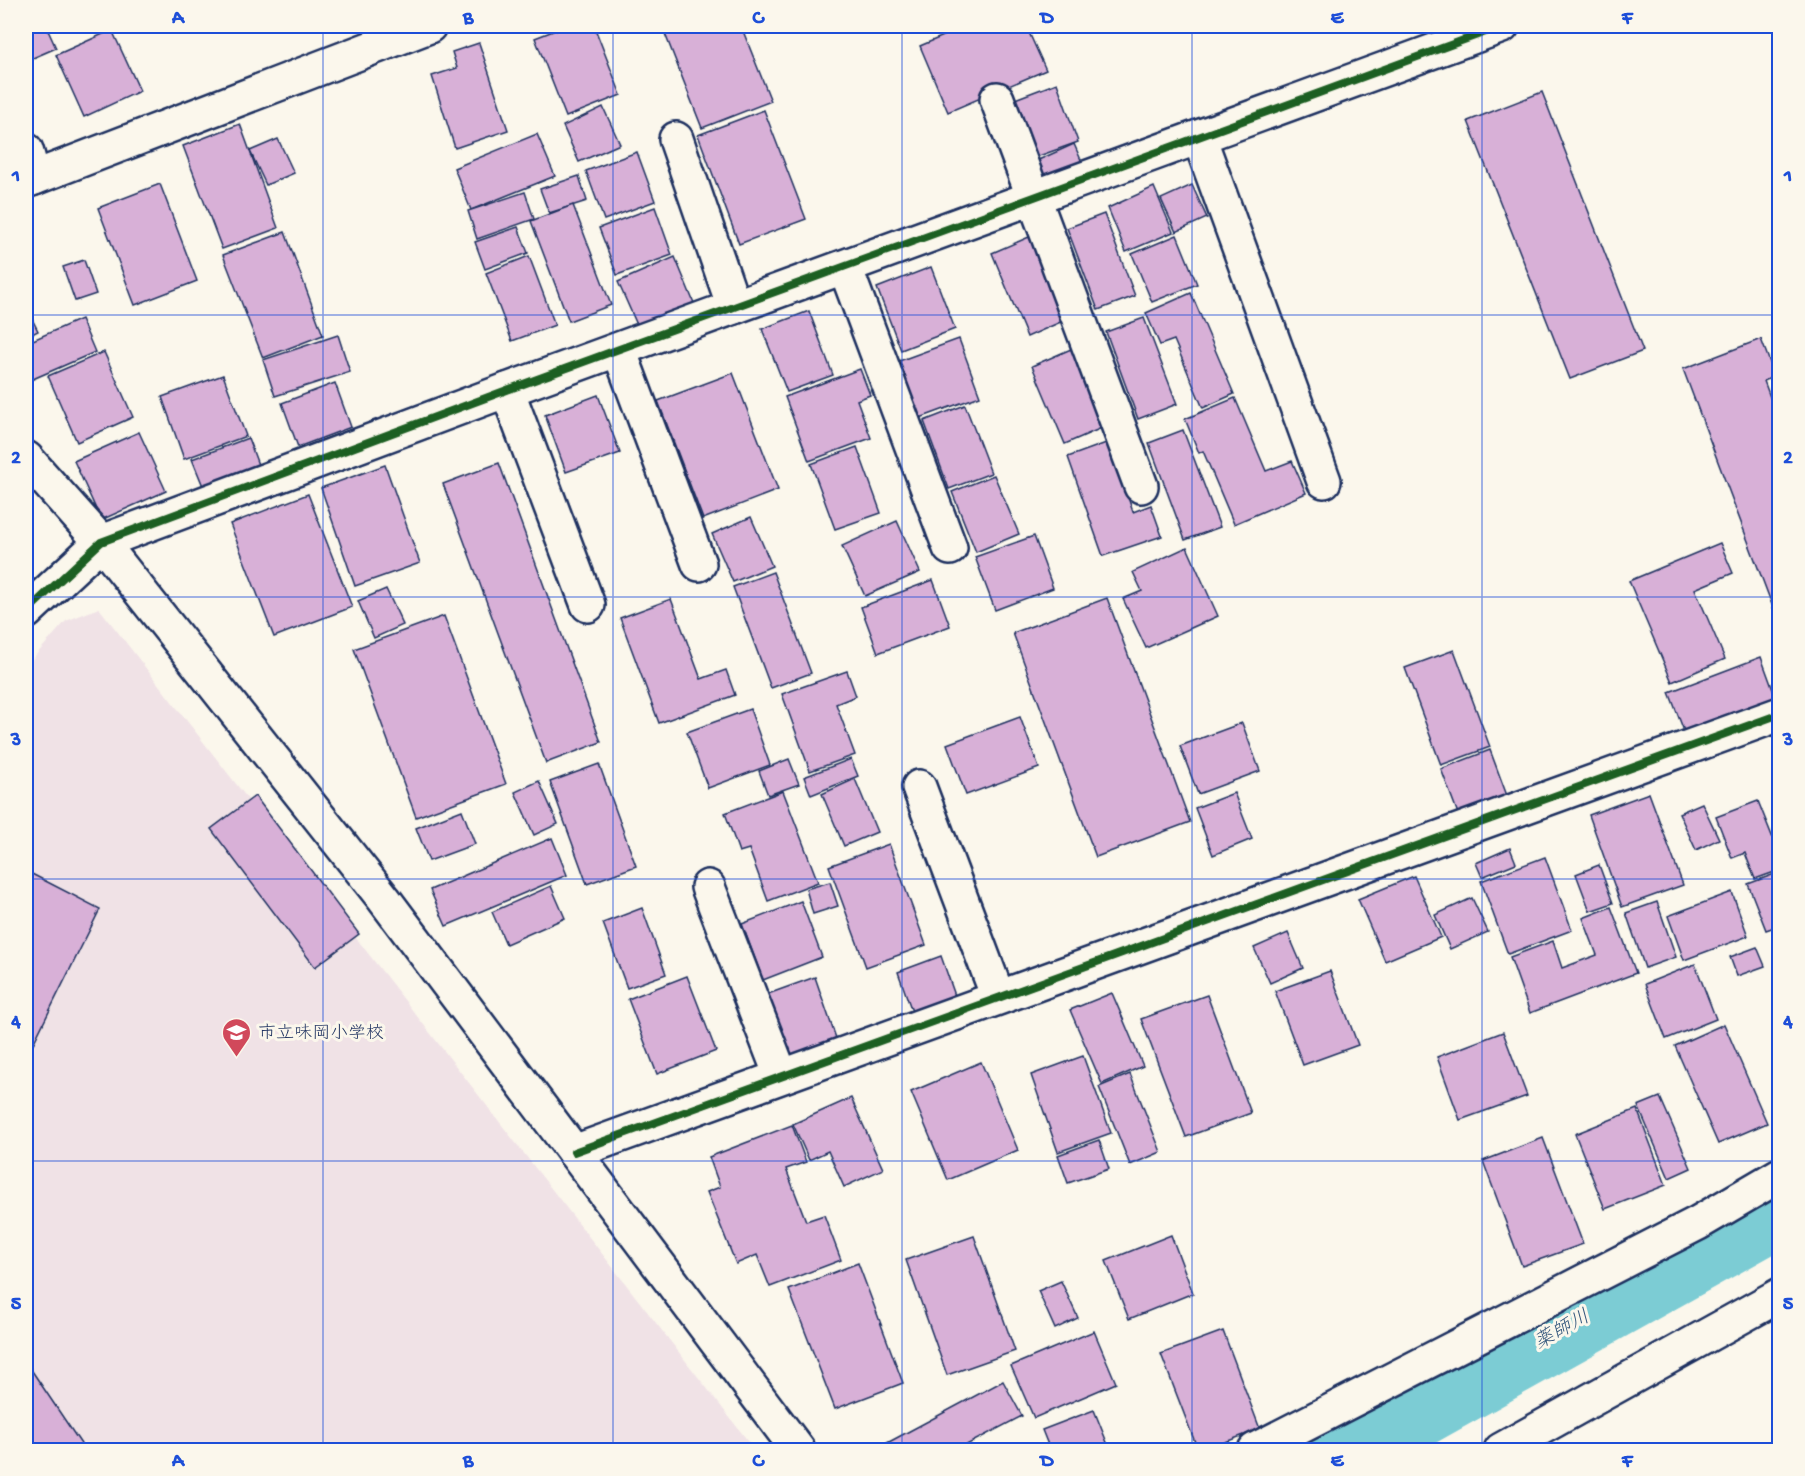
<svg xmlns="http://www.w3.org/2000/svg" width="1805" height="1476" font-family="'Gochi Hand','Klee One',sans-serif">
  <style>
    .built { fill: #f0e2e6 }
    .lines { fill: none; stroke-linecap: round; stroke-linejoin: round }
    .river { stroke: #7bccd4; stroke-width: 78 }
    .building { fill: #d8b0d7; stroke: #1b2f5e; stroke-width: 1.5 }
    .minor-casing { stroke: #1b2f5e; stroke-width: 38 }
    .minor { stroke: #fbf7ec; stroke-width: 33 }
    .cycleway-casing { stroke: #fbf7ec; stroke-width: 11 }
    .cycleway { stroke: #1b5e20; stroke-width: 8 }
    .grid { fill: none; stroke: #1d4ed8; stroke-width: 1.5; stroke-opacity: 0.55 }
    .labels { text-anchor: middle; stroke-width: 6; stroke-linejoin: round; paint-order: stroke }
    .poi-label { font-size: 18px; fill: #1b2f5e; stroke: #fbf7ec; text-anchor: start }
    .water-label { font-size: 20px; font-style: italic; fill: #33567c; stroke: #fbf7ec }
    .neatline { fill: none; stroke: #1d4ed8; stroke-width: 2 }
    .grid-label { font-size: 20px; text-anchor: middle; font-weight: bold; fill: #1d4ed8 }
  </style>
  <rect width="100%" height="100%" fill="#fbf7ec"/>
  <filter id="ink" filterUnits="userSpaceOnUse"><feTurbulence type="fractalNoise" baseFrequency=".0167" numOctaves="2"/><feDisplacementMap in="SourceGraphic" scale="12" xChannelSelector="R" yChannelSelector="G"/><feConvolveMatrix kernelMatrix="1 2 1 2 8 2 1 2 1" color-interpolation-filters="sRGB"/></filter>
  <g filter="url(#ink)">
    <polygon class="built" points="99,608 755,1450 26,1450 26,666 66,621"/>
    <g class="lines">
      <polyline class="river" points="1343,1450 1780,1206"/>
    </g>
    <g class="building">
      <polygon points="26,26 46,26 56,48 26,61"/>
      <polygon points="566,26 594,26 621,95 566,117 535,38"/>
      <polygon points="662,26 741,26 771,101 702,128"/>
      <polygon points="911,26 930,26 913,32"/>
      <polygon points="967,26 1026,26 1046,70 948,112 920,46"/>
      <polygon points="1429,26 1469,26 1435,39"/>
      <polygon points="112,30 140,91 84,117 56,55"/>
      <polygon points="479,43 508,130 455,148 432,76 457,68 452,52"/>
      <polygon points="1057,83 1078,142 1036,157 1015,99"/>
      <polygon points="1542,92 1643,351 1570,379 1468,121"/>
      <polygon points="603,107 620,144 579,162 563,126"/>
      <polygon points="764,110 806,219 739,244 698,135"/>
      <polygon points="240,124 278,228 222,249 183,146"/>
      <polygon points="537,134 555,176 471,210 454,168"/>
      <polygon points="278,139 294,173 266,185 250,151"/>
      <polygon points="1074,144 1085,169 1045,187 1034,162"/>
      <polygon points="637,152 655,201 604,220 586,171"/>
      <polygon points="579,176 587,201 549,213 540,189"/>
      <polygon points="160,184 197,281 135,305 98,208"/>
      <polygon points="1192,185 1207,218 1176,232 1161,199"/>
      <polygon points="1154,187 1173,232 1126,252 1108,208"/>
      <polygon points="525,192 534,219 477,239 468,211"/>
      <polygon points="573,205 611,305 569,321 531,221"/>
      <polygon points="655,207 672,255 617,275 599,228"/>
      <polygon points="1104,214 1135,296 1098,310 1067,228"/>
      <polygon points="518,227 528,253 485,269 475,242"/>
      <polygon points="285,232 323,335 263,358 223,255"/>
      <polygon points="1177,235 1197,284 1152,302 1132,254"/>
      <polygon points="1029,237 1065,320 1027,337 992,253"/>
      <polygon points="529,256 555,325 512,341 486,273"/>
      <polygon points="675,257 694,303 638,327 618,282"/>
      <polygon points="84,260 96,294 75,301 63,267"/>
      <polygon points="931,267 955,329 901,350 877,288"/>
      <polygon points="1191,293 1234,394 1203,408 1174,340 1160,345 1146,313"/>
      <polygon points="26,307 38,331 26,337"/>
      <polygon points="809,311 833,375 787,392 762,329"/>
      <polygon points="1144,318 1177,404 1138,419 1106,332"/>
      <polygon points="81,319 95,352 26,382 26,343"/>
      <polygon points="338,335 350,372 275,396 263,360"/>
      <polygon points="959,339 980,396 920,418 899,361"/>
      <polygon points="1761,339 1775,376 1764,381 1780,424 1780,626 1683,369"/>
      <polygon points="1071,349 1104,427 1065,444 1032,366"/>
      <polygon points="104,352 133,417 77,442 48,376"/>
      <polygon points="860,369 870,395 857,400 871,438 809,461 785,397"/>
      <polygon points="733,373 778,490 703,519 658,401"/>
      <polygon points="223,375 246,436 184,459 162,397"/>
      <polygon points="335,383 351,427 298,447 282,403"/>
      <polygon points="598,395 620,453 566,472 545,415"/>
      <polygon points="1235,398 1266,471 1292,461 1306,493 1234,524 1203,451 1199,453 1185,419"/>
      <polygon points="965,405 991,473 949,489 924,421"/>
      <polygon points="1183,430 1220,527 1185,540 1149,443"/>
      <polygon points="139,432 166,491 101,520 74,461"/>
      <polygon points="248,438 260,470 205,491 192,459"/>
      <polygon points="1109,442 1133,512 1151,505 1162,536 1103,556 1068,457"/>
      <polygon points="857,447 881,513 835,529 811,464"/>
      <polygon points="499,463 601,742 546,763 443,484"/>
      <polygon points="385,465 420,563 355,586 321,488"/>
      <polygon points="994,475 1019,534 976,552 952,492"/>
      <polygon points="308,494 352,607 274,637 230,524"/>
      <polygon points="751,517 772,566 733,582 712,534"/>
      <polygon points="897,521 920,572 865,596 842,546"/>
      <polygon points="1034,536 1053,588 995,610 975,557"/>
      <polygon points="1720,543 1733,573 1695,589 1725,659 1672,682 1629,581"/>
      <polygon points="1187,547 1218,616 1146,648 1123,599 1142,591 1133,572"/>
      <polygon points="773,572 811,673 771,688 733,587"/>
      <polygon points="933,580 950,626 878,653 861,607"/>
      <polygon points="386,589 403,625 374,638 358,601"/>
      <polygon points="1107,598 1190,822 1096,857 1013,633"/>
      <polygon points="671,599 701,679 726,670 735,695 659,723 620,618"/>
      <polygon points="444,616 506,784 416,817 354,649"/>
      <polygon points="1454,650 1490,747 1441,765 1405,668"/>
      <polygon points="1761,657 1780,709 1689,744 1669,692"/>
      <polygon points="847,671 856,696 836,704 855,755 810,771 782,694"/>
      <polygon points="750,709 770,765 708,788 687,732"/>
      <polygon points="1020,717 1039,768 966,795 947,744"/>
      <polygon points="1242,723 1260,771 1198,794 1180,746"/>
      <polygon points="1490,750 1509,801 1460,819 1441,769"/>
      <polygon points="789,759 799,784 768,795 759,771"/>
      <polygon points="851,759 858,776 811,795 804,777"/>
      <polygon points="599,764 636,866 587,884 550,782"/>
      <polygon points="855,779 877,832 844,846 822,794"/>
      <polygon points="539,781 558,824 534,835 515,792"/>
      <polygon points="783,791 818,882 768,901 749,849 739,852 725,813"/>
      <polygon points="1234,793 1252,839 1213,855 1195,808"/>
      <polygon points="1649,793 1683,885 1622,907 1589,815"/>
      <polygon points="255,796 359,934 315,967 211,829"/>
      <polygon points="1758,801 1780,856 1780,870 1755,879 1745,853 1732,858 1716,817"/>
      <polygon points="1702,803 1719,839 1696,850 1679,813"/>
      <polygon points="462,810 475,844 429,861 416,828"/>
      <polygon points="552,838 567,875 446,926 430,890"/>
      <polygon points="889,844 926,945 866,967 829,866"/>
      <polygon points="1510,848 1516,863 1482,877 1476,863"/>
      <polygon points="1545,857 1572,930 1508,954 1481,881"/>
      <polygon points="1599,865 1613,903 1590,911 1576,874"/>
      <polygon points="26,871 100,909 26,1058"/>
      <polygon points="1780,872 1780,925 1766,930 1748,884"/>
      <polygon points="1414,876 1441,937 1385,961 1358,899"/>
      <polygon points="830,882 838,906 813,914 806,889"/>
      <polygon points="551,886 565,918 506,944 492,912"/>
      <polygon points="1732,892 1748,936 1684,960 1668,916"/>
      <polygon points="1472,898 1488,932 1450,949 1435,915"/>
      <polygon points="801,901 822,957 763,980 742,924"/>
      <polygon points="1657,902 1676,957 1645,968 1626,913"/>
      <polygon points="1611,907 1636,973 1530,1013 1510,957 1553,941 1562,968 1597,955 1583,918"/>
      <polygon points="642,908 666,974 627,988 603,923"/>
      <polygon points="1288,933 1303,968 1270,983 1254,948"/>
      <polygon points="1757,947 1765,966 1737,976 1730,957"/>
      <polygon points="941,956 958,1004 915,1020 898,972"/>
      <polygon points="1695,964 1716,1019 1666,1039 1645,984"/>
      <polygon points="1330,971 1358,1045 1303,1065 1275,991"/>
      <polygon points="687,976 716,1051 657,1074 628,999"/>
      <polygon points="815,977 837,1041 791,1058 768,994"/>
      <polygon points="1112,993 1143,1066 1102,1084 1070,1010"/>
      <polygon points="1207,995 1251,1113 1186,1137 1141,1019"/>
      <polygon points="1724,1024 1767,1123 1718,1144 1675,1046"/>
      <polygon points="1503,1032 1527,1096 1460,1120 1437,1057"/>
      <polygon points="1083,1056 1111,1133 1058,1152 1031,1075"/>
      <polygon points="981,1062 1018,1150 948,1180 911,1092"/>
      <polygon points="1130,1074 1161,1152 1130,1165 1099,1087"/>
      <polygon points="1660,1097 1691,1168 1669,1178 1638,1106"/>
      <polygon points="851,1098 883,1169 844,1187 828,1151 809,1160 793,1124"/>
      <polygon points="1637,1109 1666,1185 1605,1209 1575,1134"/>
      <polygon points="792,1125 806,1162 786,1169 806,1221 824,1215 841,1260 770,1287 757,1255 736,1264 707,1192 720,1187 709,1157"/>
      <polygon points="1543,1138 1583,1244 1522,1266 1483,1161"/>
      <polygon points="1099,1140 1109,1169 1068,1183 1058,1155"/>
      <polygon points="1171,1235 1193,1293 1129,1319 1106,1261"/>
      <polygon points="974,1236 1015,1351 947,1375 906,1260"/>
      <polygon points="858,1263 903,1383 835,1409 789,1290"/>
      <polygon points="1061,1281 1078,1318 1055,1329 1038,1291"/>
      <polygon points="1094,1331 1116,1383 1034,1418 1011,1366"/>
      <polygon points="1223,1331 1260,1429 1204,1450 1198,1450 1161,1354"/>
      <polygon points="26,1362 85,1450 26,1450"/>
      <polygon points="1003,1381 1022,1416 957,1450 874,1450"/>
      <polygon points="1094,1410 1110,1450 1050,1450 1042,1430"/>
    </g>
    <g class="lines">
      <defs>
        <g id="minor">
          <polyline points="997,99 1141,486"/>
          <polyline points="1199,137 1324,481"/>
          <polyline points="676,139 734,307"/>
          <polyline points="26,150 34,178"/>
          <polyline points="26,181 429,26"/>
          <polyline points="845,267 950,548"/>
          <polyline points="619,350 699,564"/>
          <polyline points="507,390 588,605"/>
          <polyline points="26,458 101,542 384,899 798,1450"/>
          <polyline points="26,612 101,542 507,390 1502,26"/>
          <polyline points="919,787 998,997"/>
          <polyline points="708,887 781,1076"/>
          <polyline points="574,1152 1780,714"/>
          <polyline points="1255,1450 1698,1223 1780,1175"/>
          <polyline points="1501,1450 1780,1295"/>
        </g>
      </defs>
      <use href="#minor" class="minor-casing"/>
      <use href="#minor" class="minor"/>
      <defs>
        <g id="cycleway">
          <polyline points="26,612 101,542 507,390 1502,26"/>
          <polyline points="574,1152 1780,714"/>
        </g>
      </defs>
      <use href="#cycleway" class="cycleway-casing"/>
      <use href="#cycleway" class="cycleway"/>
    </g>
  </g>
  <path class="grid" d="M 323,26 L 323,1450M 613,26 L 613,1450M 902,26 L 902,1450M 1192,26 L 1192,1450M 1482,26 L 1482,1450M 26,315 L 1780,315M 26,597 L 1780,597M 26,879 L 1780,879M 26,1161 L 1780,1161"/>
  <defs>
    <symbol id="school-pin" viewBox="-11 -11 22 30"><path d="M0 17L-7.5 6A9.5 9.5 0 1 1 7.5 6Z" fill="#d1495b" stroke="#fbf7ec"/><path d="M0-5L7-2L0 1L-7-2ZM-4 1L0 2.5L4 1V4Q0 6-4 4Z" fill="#fff"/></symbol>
  </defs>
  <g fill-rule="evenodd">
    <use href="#school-pin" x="220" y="1016" width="33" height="45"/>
  </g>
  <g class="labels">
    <g class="poi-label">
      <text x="258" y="1038">市立味岡小学校</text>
    </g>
    <g class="water-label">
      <text transform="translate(1561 1328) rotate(-29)" y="7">薬師川</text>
    </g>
  </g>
  <rect width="1805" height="1476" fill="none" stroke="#fbf7ec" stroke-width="66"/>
  <rect x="33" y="33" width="1739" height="1410" class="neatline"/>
  <g class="grid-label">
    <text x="178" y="23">A</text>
    <text x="468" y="23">B</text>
    <text x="758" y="23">C</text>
    <text x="1047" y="23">D</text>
    <text x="1337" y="23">E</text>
    <text x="1627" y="23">F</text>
    <text x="16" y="181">1</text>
    <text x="1788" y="181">1</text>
    <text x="16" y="463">2</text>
    <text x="1788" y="463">2</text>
    <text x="16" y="745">3</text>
    <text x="1788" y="745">3</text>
    <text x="16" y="1027">4</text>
    <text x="1788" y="1027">4</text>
    <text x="16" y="1309">5</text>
    <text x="1788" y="1309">5</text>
    <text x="178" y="1466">A</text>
    <text x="468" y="1466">B</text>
    <text x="758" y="1466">C</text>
    <text x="1047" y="1466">D</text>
    <text x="1337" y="1466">E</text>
    <text x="1627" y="1466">F</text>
  </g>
</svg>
